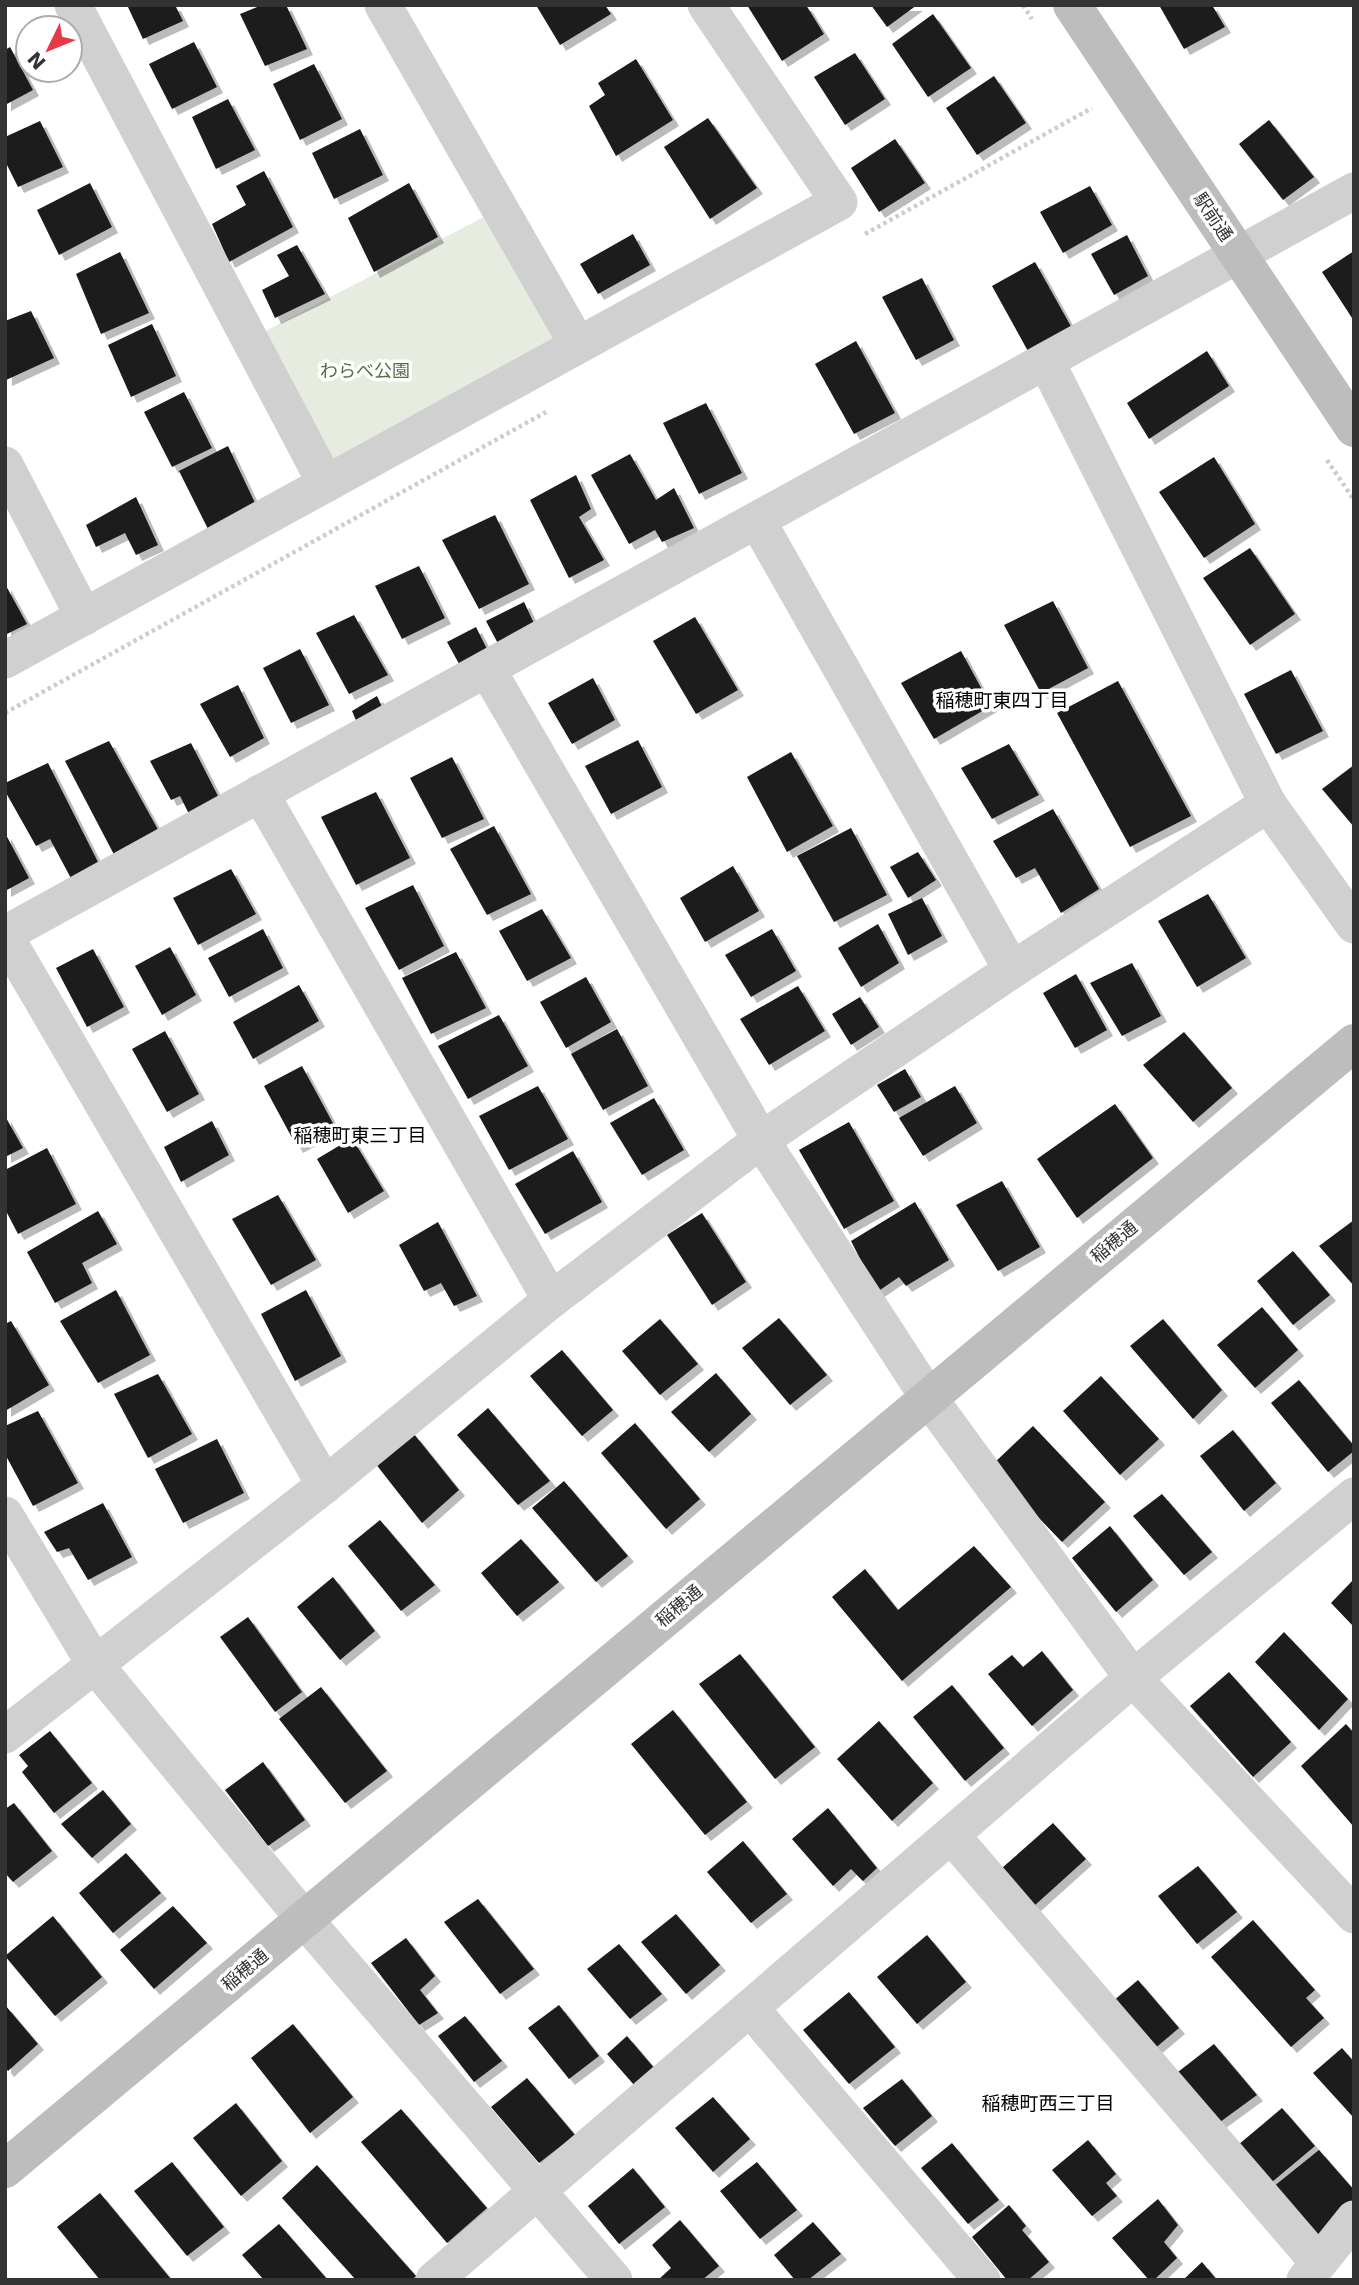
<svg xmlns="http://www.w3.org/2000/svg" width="1359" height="2285" font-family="'DejaVu Sans','Noto Sans JP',sans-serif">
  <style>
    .green { fill: #e6ecdf }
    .building { fill: #1a1a1a; filter: url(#shadow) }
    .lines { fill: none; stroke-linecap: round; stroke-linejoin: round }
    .path { stroke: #cdcdcd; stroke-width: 4.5; stroke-dasharray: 3.5 3.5; stroke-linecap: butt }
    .street { stroke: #d0d0d0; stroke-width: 37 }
    .secondary { stroke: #bdbdbd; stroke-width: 38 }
    .labels { text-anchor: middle; stroke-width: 7; stroke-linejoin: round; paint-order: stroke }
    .street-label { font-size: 18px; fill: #333; stroke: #fff }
    .park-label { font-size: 18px; fill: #56703f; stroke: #fff }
    .neighbourhood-label { font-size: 19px; fill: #000; stroke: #fff }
  </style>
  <defs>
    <filter id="shadow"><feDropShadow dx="6" dy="6" stdDeviation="0" flood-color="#0004"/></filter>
  </defs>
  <rect width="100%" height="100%" fill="#fff"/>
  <polygon class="green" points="499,209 578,345 326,484 250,339"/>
  <g class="building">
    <polygon points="127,5 175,5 183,21 143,39"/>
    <polygon points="262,5 286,5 307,49 265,66 240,14"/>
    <polygon points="536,5 605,5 611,14 560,45"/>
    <polygon points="747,5 806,5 824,34 782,61"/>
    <polygon points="871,5 917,5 887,27"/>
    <polygon points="1159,5 1212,5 1225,27 1184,49"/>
    <polygon points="933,14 971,68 928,97 892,44"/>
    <polygon points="194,42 217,87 172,109 149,64"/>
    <polygon points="10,47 33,90 5,105 5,50"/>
    <polygon points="855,53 885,99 845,125 814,77"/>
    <polygon points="636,59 673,120 616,156 589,106 605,95 598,83"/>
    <polygon points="314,64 342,119 300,140 273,84"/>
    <polygon points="994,76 1026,123 977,155 946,108"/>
    <polygon points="228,99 255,150 216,169 192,117"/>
    <polygon points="708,118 757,188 710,219 664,147"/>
    <polygon points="1269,120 1314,177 1283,200 1239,144"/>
    <polygon points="40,121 63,167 18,187 5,161 5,137"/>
    <polygon points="360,129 383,175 334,199 312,153"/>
    <polygon points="895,139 925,183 879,212 851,168"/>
    <polygon points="264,171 293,227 229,262 212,224 246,205 236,186"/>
    <polygon points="90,183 112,227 59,255 37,210"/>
    <polygon points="409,183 438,237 374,272 348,218"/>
    <polygon points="1090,186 1112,225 1063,253 1040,212"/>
    <polygon points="633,234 650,265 598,294 580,264"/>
    <polygon points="1127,235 1148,276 1114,295 1091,254"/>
    <polygon points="297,245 325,294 275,318 262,290 289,276 277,255"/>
    <polygon points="1354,251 1354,321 1322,272"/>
    <polygon points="120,252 149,313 101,334 76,274"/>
    <polygon points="1035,262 1073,330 1029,353 992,286"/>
    <polygon points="922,278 954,340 916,360 882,297"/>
    <polygon points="31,311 54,358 6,380 5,321"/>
    <polygon points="152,324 176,376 131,397 108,345"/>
    <polygon points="856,341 895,413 854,434 815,364"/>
    <polygon points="1207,351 1229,386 1149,439 1127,403"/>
    <polygon points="184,392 212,448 172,467 144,412"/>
    <polygon points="706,403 742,473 699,494 663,423"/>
    <polygon points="228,446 257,507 209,531 179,471"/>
    <polygon points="630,454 656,500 674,488 694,528 662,542 655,530 629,544 591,475"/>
    <polygon points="1214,457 1255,524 1204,558 1159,492"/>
    <polygon points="576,475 591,509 579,517 604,560 569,578 530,500"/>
    <polygon points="136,497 158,545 136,555 125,533 96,547 86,525"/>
    <polygon points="495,515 529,584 479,609 442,540"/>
    <polygon points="1250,548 1295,614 1250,645 1203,578"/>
    <polygon points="419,566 445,618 402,639 375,586"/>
    <polygon points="5,584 27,624 5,635"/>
    <polygon points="1053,601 1088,668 1041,693 1004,625"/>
    <polygon points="524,602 540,636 503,653 486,621"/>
    <polygon points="354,615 388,675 349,694 316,633"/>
    <polygon points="695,617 738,690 696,714 653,641"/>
    <polygon points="476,627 491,657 463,671 447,642"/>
    <polygon points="300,649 329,705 291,723 263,668"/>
    <polygon points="961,651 991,706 934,739 901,683"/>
    <polygon points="1291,670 1323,731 1276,754 1244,694"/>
    <polygon points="593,678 615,720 572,744 548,703"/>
    <polygon points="1118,681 1191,816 1130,847 1057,713"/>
    <polygon points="238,685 264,738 230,757 200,704"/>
    <polygon points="377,696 387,718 361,732 352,711"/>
    <polygon points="638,740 662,787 611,814 585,766"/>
    <polygon points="109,741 166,844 120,866 65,761"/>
    <polygon points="191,743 219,798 189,814 180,796 171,800 150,761"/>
    <polygon points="1009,744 1039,795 992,819 961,768"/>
    <polygon points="791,752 833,826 787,852 747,777"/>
    <polygon points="452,757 484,819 442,838 410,778"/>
    <polygon points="48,763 101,868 74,884 50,839 36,846 5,791 5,783"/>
    <polygon points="1354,765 1354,827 1322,789"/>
    <polygon points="376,792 410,858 356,885 321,817"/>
    <polygon points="1053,809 1099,889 1061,913 1035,868 1016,878 993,841"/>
    <polygon points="494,826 531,894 487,915 450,849"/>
    <polygon points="851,828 887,895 834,922 797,856"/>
    <polygon points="5,833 29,878 5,891"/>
    <polygon points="918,852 936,880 908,898 890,867"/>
    <polygon points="733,866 759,911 705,942 680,898"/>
    <polygon points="231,869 256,914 198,945 173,898"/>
    <polygon points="413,885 444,946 399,970 365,908"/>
    <polygon points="1208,894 1246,958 1197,987 1158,921"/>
    <polygon points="922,898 942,936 908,955 888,914"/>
    <polygon points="542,909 571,958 527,981 499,931"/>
    <polygon points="878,924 899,963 861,987 838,948"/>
    <polygon points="263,929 283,968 229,997 208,958"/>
    <polygon points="772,929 796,971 751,997 725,955"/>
    <polygon points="170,947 196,995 162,1015 135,966"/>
    <polygon points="93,949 124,1007 87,1027 56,968"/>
    <polygon points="456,952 486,1008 431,1034 402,978"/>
    <polygon points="1132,963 1161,1016 1122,1036 1090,983"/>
    <polygon points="1076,974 1107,1030 1075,1048 1043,993"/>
    <polygon points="586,977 611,1022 566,1048 540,1002"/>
    <polygon points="299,985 319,1021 253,1059 233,1022"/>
    <polygon points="798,986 825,1031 769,1065 740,1019"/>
    <polygon points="860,997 879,1027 851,1045 832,1014"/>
    <polygon points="499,1015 528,1066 468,1099 438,1046"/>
    <polygon points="617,1029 648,1086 603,1110 571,1054"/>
    <polygon points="165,1031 199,1094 167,1112 132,1049"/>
    <polygon points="1184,1032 1232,1088 1193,1122 1143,1065"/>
    <polygon points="302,1066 335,1127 297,1147 264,1086"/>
    <polygon points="905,1069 921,1097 894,1112 877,1085"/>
    <polygon points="538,1086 568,1139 509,1170 479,1116"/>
    <polygon points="955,1086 977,1123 923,1156 899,1118"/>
    <polygon points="654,1098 684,1150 642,1175 610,1123"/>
    <polygon points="1115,1104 1153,1158 1077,1218 1037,1159"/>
    <polygon points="5,1116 23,1148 5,1157"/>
    <polygon points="212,1121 229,1155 181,1182 164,1147"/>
    <polygon points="849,1122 894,1201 844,1229 799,1150"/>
    <polygon points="352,1138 384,1191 348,1213 317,1159"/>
    <polygon points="47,1148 76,1204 18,1234 5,1209 5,1170"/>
    <polygon points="573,1151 602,1202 545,1234 515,1184"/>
    <polygon points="1002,1181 1040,1247 998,1271 956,1205"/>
    <polygon points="278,1195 316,1260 271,1285 232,1219"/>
    <polygon points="915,1202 949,1260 906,1286 899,1277 877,1292 851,1241"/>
    <polygon points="98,1211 117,1244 82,1263 92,1283 55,1303 27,1252"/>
    <polygon points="702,1213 746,1282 712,1305 667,1235"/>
    <polygon points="1354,1220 1354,1286 1319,1246"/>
    <polygon points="438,1222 477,1296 454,1306 441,1283 424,1291 399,1245"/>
    <polygon points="1293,1251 1330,1295 1293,1325 1257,1281"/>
    <polygon points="116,1290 150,1355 98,1383 60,1321"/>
    <polygon points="306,1290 341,1356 295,1381 261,1314"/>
    <polygon points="1262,1307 1298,1350 1255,1388 1217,1345"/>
    <polygon points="779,1318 827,1375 790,1405 742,1348"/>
    <polygon points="660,1319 698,1364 660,1395 622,1351"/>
    <polygon points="1163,1319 1222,1390 1193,1419 1130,1346"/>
    <polygon points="11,1321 49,1385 5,1411 5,1324"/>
    <polygon points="562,1350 613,1410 582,1436 530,1376"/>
    <polygon points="716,1373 751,1414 709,1452 671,1412"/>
    <polygon points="158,1374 192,1434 148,1458 114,1394"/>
    <polygon points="1101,1376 1159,1439 1120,1475 1063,1411"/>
    <polygon points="1299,1380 1354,1446 1354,1451 1328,1472 1271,1403"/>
    <polygon points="488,1408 550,1481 518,1505 457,1435"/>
    <polygon points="38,1411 78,1483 33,1506 5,1454 5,1426"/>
    <polygon points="635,1423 700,1499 666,1529 601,1453"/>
    <polygon points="1033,1426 1105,1502 1062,1542 990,1467"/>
    <polygon points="1233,1430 1276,1483 1244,1511 1200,1456"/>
    <polygon points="414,1434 459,1490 422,1523 375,1463"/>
    <polygon points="217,1439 244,1493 183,1523 155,1469"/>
    <polygon points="564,1481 628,1556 596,1582 532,1508"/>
    <polygon points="1162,1494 1212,1552 1184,1575 1133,1516"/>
    <polygon points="103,1503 132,1557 88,1580 69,1548 57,1552 44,1532"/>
    <polygon points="380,1520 435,1585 401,1611 348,1546"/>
    <polygon points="1110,1526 1153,1580 1116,1612 1072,1558"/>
    <polygon points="521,1539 559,1582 517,1616 481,1573"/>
    <polygon points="974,1546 1011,1587 902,1681 832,1597 865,1569 898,1610"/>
    <polygon points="333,1577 375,1631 340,1660 297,1607"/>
    <polygon points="1354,1579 1354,1627 1331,1603"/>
    <polygon points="248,1617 302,1692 275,1712 220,1637"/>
    <polygon points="1284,1632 1348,1699 1319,1730 1255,1662"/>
    <polygon points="1042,1651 1073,1690 1032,1726 988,1674 1012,1655 1023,1667"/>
    <polygon points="740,1654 815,1747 775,1779 699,1684"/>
    <polygon points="1229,1672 1291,1742 1253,1777 1190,1706"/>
    <polygon points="952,1685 1004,1748 965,1781 913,1717"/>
    <polygon points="321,1687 387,1771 345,1803 279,1719"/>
    <polygon points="673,1710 747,1802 705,1835 631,1744"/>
    <polygon points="879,1721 933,1783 892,1821 837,1759"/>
    <polygon points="1346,1724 1354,1733 1354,1827 1301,1766"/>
    <polygon points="50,1731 92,1783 54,1813 22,1772 28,1766 19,1755"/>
    <polygon points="263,1762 305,1820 268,1846 225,1790"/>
    <polygon points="103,1790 131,1824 92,1858 61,1824"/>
    <polygon points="14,1803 52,1851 13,1882 5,1873 5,1809"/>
    <polygon points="828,1808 877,1868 863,1881 851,1869 833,1886 792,1839"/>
    <polygon points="1053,1823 1086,1859 1034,1906 1002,1868"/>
    <polygon points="743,1841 787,1894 751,1923 707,1872"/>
    <polygon points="126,1853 161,1893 113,1933 79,1893"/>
    <polygon points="1198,1866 1237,1912 1197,1944 1158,1896"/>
    <polygon points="478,1899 534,1969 500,1994 444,1922"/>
    <polygon points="173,1906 207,1943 154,1989 120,1950"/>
    <polygon points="676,1914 720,1965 686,1994 641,1942"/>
    <polygon points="53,1916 102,1977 55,2016 5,1956"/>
    <polygon points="1253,1920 1315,1990 1306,1998 1324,2018 1291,2047 1211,1957"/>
    <polygon points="927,1935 966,1982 917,2024 877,1977"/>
    <polygon points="406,1938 435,1976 420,1990 438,2013 419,2025 371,1963"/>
    <polygon points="619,1944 662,1994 630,2019 587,1969"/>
    <polygon points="1138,1980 1179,2028 1153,2050 1112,2002"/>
    <polygon points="849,1992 895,2047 849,2084 803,2030"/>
    <polygon points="5,2005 38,2044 8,2071 5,2067"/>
    <polygon points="559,2005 599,2056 569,2079 528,2028"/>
    <polygon points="465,2016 502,2061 474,2082 438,2036"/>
    <polygon points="293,2024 353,2097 310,2133 251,2058"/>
    <polygon points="627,2036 661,2076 641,2093 607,2054"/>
    <polygon points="1214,2044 1257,2095 1220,2122 1178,2072"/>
    <polygon points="1342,2048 1354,2062 1354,2118 1313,2073"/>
    <polygon points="527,2078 575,2135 539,2163 491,2107"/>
    <polygon points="902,2079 932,2116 895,2146 863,2108"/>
    <polygon points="713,2097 750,2139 713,2172 675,2128"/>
    <polygon points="236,2103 282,2161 241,2196 193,2138"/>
    <polygon points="1282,2108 1315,2146 1272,2182 1238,2145"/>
    <polygon points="401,2109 487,2208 447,2243 361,2142"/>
    <polygon points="1088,2140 1116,2174 1106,2183 1117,2196 1092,2216 1052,2170"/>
    <polygon points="952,2143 999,2200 968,2224 921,2168"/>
    <polygon points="1319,2150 1354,2190 1354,2208 1317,2238 1273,2187"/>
    <polygon points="172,2162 224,2227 187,2256 134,2191"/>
    <polygon points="757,2162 797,2210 760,2239 720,2191"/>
    <polygon points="317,2165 416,2276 412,2280 356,2280 282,2198"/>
    <polygon points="633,2168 665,2207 619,2244 588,2206"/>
    <polygon points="100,2193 170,2278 168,2280 100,2280 57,2227"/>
    <polygon points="1158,2199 1178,2225 1164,2242 1177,2258 1154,2280 1149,2280 1112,2238"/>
    <polygon points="1009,2205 1026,2226 1022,2230 1049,2262 1028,2280 1007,2280 972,2237"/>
    <polygon points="680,2220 719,2266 702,2280 658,2280 671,2268 652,2245"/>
    <polygon points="813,2222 841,2254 808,2280 795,2280 774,2255"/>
    <polygon points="279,2224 327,2279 325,2280 264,2280 242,2255"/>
    <polygon points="1202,2262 1217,2280 1183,2280"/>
  </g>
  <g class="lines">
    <g class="path">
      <polyline points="1023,5 1032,19"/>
      <polyline points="865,234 1092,108"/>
      <polyline points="1327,460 1354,500"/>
      <polyline points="5,713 546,412"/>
    </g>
    <g class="street">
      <polyline points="73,5 326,484"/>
      <polyline points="383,5 578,345"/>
      <polyline points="1046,361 1268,804 1354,925"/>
      <polyline points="5,465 84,617"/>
      <polyline points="757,520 1012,970"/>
      <polyline points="5,660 839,202 706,5"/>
      <polyline points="487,669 761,1140 928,1397 1133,1678 1354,1915"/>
      <polyline points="260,793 551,1300"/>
      <polyline points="5,934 1354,191"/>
      <polyline points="5,936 325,1485"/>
      <polyline points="5,1515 96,1666 305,1920 614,2280"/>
      <polyline points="5,1735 325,1485 551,1300 761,1140 1012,970 1268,804"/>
      <polyline points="951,1835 1318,2262"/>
      <polyline points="750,2008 982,2280"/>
      <polyline points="434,2280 1133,1678 1354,1496"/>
      <polyline points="1305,2280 1354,2219"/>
    </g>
    <g class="secondary">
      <polyline points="1072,5 1354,428"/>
      <polyline points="5,2169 1354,1043"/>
    </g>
  </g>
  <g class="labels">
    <g class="street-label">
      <text transform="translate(1213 217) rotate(56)" y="6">駅前通</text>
      <text transform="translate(1114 1242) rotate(-40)" y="6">稲穂通</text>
      <text transform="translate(679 1606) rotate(-40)" y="6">稲穂通</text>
      <text transform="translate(245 1970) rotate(-40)" y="6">稲穂通</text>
    </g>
    <g class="park-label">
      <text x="365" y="377">わらべ公園</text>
    </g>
    <g class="neighbourhood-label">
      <text x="1002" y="707">稲穂町東四丁目</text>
      <text x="360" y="1142">稲穂町東三丁目</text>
      <text x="1048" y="2110">稲穂町西三丁目</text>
    </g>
  </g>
  <rect width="1359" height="2285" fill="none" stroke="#333333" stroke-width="14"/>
  <g transform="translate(49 49) rotate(227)"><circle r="33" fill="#ffffff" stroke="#adadad" stroke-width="2"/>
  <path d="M0-5L12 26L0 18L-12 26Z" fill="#e63946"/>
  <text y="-10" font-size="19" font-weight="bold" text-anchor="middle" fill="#333333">N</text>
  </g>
</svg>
